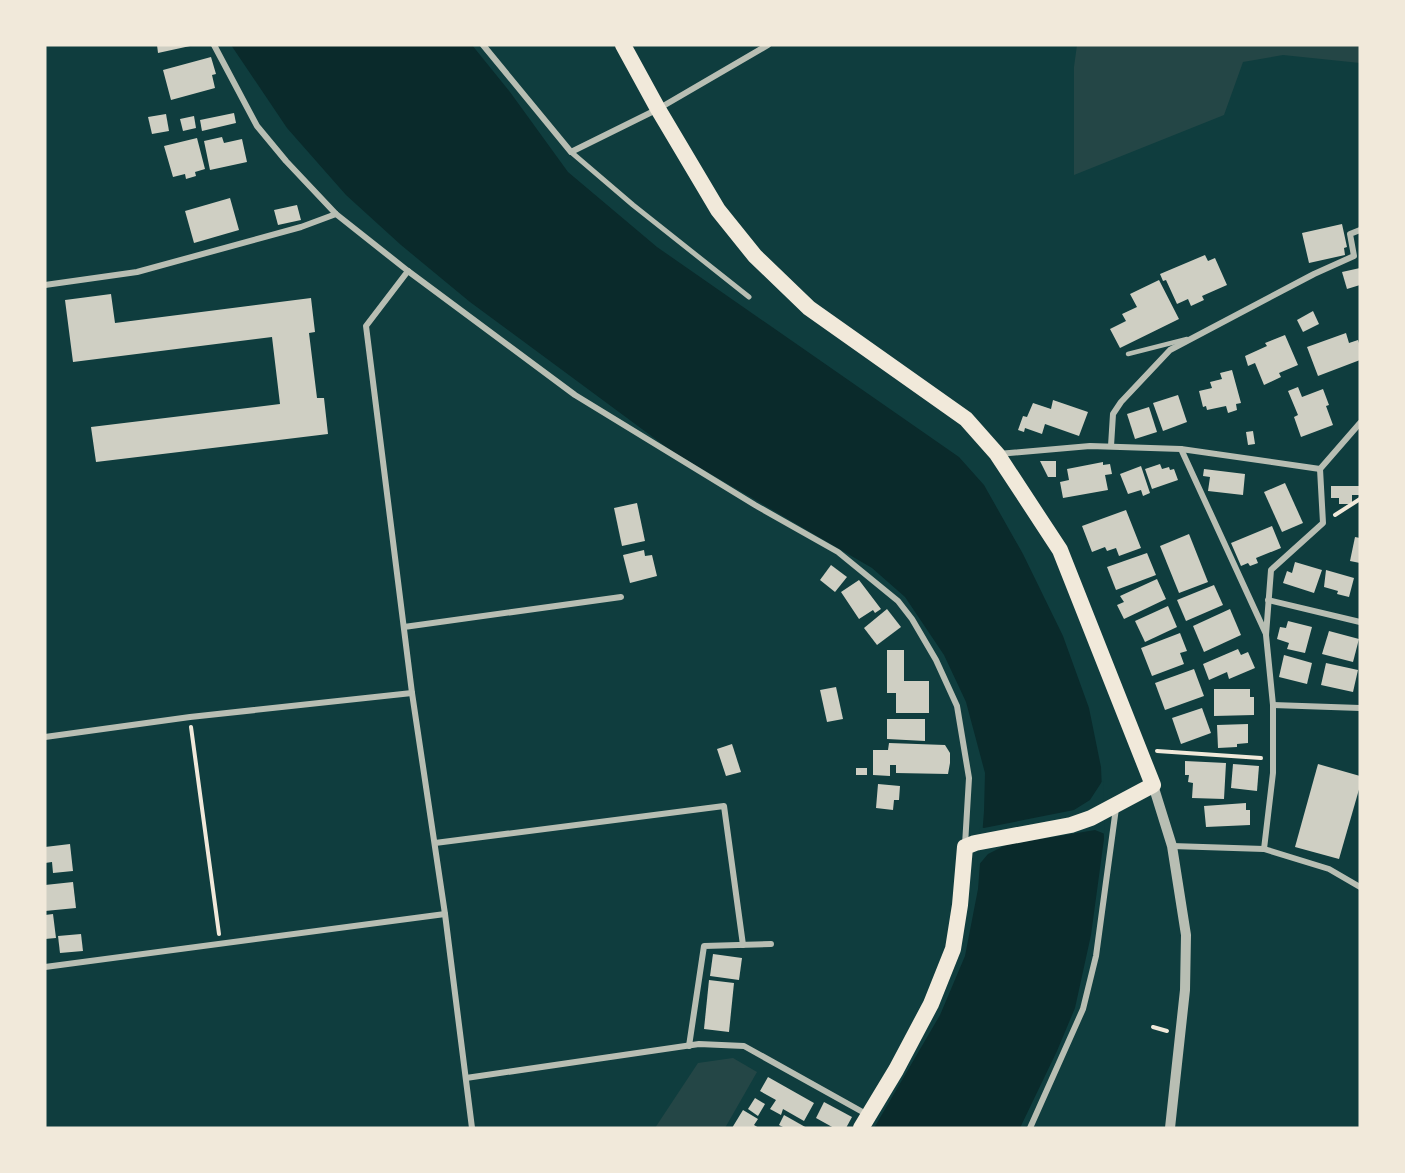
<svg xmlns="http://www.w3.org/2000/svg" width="1405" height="1173" font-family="Arial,sans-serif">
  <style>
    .green { fill: #244646 }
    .water { fill: #0a2a2b }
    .pier { fill: #0f3d3e }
    .building { fill: #cfcfc3 }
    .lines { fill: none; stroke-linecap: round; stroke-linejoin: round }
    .path { stroke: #f1e9da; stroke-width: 4 }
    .service { stroke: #b8beb3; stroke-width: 4.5 }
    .pedestrian { stroke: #b8beb3; stroke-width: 5 }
    .minor { stroke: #b8beb3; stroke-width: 6 }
    .tertiary { stroke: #b8beb3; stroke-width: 10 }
    .trunk { stroke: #f1e9da; stroke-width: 16 }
  </style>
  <rect width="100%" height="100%" fill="#0f3d3e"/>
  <g class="green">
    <polygon points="1077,45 1360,45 1360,63 1283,55 1243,62 1224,115 1074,175 1074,67"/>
    <polygon points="733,1058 757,1072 725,1128 655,1128 698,1063"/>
  </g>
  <polygon class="water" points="231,45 472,45 510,92 568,172 657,247 959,457 984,485 1023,554 1063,636 1089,708 1101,767 1104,839 1091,935 1075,1008 1057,1051 1020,1128 874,1128 940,1015 965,956 978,889 984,811 985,773 966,702 944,655 905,597 872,568 673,452 470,302 401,245 346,195 287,128"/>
  <polygon class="pier" points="1103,780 1105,834 1095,830 1006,845 988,854 977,867 980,827 984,828 1074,810 1090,800"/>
  <g class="building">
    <polygon points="157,45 190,45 190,46 158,53"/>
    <polygon points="211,57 216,74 212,75 215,88 171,100 163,70"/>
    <polygon points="234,113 236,123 202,131 200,120"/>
    <polygon points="166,114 169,131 152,134 148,117"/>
    <polygon points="194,116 196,128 183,131 180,119"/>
    <polygon points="222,137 224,143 242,139 247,162 210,170 204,141"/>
    <polygon points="197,138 205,169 195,172 196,176 186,179 185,174 173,177 164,146"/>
    <polygon points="230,198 239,230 194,243 185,211"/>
    <polygon points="297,205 301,220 278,225 274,210"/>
    <polygon points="1342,224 1347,247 1344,248 1345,255 1309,263 1302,233"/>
    <polygon points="1205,255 1208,261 1215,258 1227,285 1202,296 1204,300 1191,306 1188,299 1177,304 1166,280 1163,281 1160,274"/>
    <polygon points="1360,268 1360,285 1347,289 1342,272"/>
    <polygon points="1159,280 1179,319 1120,348 1110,329 1126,321 1122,314 1137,307 1130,294"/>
    <polygon points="111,294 115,323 311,298 315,332 309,333 317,398 324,398 328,434 96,462 91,427 280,404 272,337 73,362 65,300"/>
    <polygon points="1313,311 1319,324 1303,332 1297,320"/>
    <polygon points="1346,333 1349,343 1358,340 1360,346 1360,360 1318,376 1307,347"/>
    <polygon points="1285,335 1298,365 1279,373 1281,377 1264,385 1255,363 1248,366 1245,356 1267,346 1265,343"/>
    <polygon points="1232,370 1241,403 1236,404 1237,410 1228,413 1226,406 1207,410 1206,406 1203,407 1199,391 1212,388 1210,382 1222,379 1220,373"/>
    <polygon points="1298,387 1302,397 1323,389 1329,405 1326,406 1333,425 1301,437 1294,417 1298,415 1288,391"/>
    <polygon points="1178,395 1187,422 1163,431 1153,403"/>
    <polygon points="1053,400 1088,412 1079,436 1045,424 1042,434 1025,428 1024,432 1018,430 1023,416 1027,417 1033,403 1051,409"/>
    <polygon points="1149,407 1157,432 1135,439 1127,414"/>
    <polygon points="1253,431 1255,444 1248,445 1246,432"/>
    <polygon points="1040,461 1056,461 1056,477 1048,477"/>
    <polygon points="1103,462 1103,465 1110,464 1112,474 1105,475 1108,490 1063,498 1060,482 1069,480 1067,469"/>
    <polygon points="1160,464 1162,469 1169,467 1170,470 1174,469 1178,480 1152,489 1145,469"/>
    <polygon points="1141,466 1150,493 1143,496 1141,490 1128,494 1120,474"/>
    <polygon points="1204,469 1245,474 1243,495 1208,491 1210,477 1203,476"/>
    <polygon points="1285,483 1303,523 1282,532 1264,492"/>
    <polygon points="1331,486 1360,486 1360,495 1352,495 1352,504 1339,504 1339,498 1331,498"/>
    <polygon points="637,503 645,541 622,546 614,508"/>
    <polygon points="1126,510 1141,548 1119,556 1116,548 1107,551 1105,547 1092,552 1082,526"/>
    <polygon points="1272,526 1281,548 1256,558 1258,563 1250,566 1248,563 1241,566 1231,543"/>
    <polygon points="1189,534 1208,582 1179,593 1160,546"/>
    <polygon points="1355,537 1360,538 1360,563 1350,561"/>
    <polygon points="644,550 645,556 652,555 657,576 630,583 623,555"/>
    <polygon points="1147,553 1156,575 1116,590 1107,567"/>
    <polygon points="1295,562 1322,570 1314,593 1283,583 1287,571 1292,573"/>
    <polygon points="831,565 847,577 835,592 820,580"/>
    <polygon points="1326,570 1354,578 1349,597 1337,594 1338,591 1324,587"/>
    <polygon points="1157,579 1166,599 1124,619 1117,605 1124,602 1120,596"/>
    <polygon points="859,580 881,609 875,613 873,610 859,619 841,592"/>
    <polygon points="1214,585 1223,605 1186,621 1177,600"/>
    <polygon points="1168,606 1177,627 1145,642 1135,621"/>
    <polygon points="887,609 901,627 877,645 864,628"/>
    <polygon points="1230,609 1241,635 1204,652 1193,626"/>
    <polygon points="1288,621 1312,627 1305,653 1287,649 1289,643 1277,639 1280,627 1286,628"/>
    <polygon points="1329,631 1359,639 1353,662 1322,654"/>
    <polygon points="1180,633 1187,651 1180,653 1184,664 1152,676 1141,648"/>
    <polygon points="1238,649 1241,655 1248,652 1255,668 1229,679 1227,672 1209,680 1203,664"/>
    <polygon points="887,650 904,650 904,681 929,681 929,713 896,713 896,693 887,693"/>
    <polygon points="1284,655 1312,663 1307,684 1279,677"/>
    <polygon points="1326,663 1358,670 1353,692 1321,685"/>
    <polygon points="1194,669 1204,696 1165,710 1155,683"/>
    <polygon points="836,687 843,719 827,722 820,690"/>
    <polygon points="1214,689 1250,689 1250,697 1254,697 1254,715 1214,716"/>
    <polygon points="1202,708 1211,733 1181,744 1172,718"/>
    <polygon points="887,719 925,719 925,741 887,739"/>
    <polygon points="1248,724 1248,743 1237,744 1237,747 1218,748 1217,725"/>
    <polygon points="889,743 945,745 950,753 950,763 948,774 896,773 896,765 890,765 890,776 873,775 873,750 888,750"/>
    <polygon points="732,744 741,772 726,776 717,749"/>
    <polygon points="1185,761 1226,763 1224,799 1192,798 1193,783 1188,782 1189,775 1185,775"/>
    <polygon points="1233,764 1259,766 1257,791 1231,788"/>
    <polygon points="1318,764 1360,776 1360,786 1339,859 1295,847"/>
    <rect x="856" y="768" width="11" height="7"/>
    <polygon points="878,784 900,786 899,800 894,800 893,810 876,808"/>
    <polygon points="1246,803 1246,810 1250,810 1250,825 1206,827 1204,806"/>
    <polygon points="70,844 73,871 53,873 52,862 45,863 45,847"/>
    <polygon points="73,882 76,908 45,911 45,885"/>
    <polygon points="53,914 56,938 45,939 45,915"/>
    <polygon points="81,934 83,951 60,953 58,936"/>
    <polygon points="713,954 742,958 739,980 710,976"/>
    <polygon points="709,980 734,983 729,1032 704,1029"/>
    <polygon points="768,1077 814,1103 804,1121 783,1109 781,1115 770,1109 776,1100 760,1091"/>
    <polygon points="755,1098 765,1104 758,1116 748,1109"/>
    <polygon points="824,1102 852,1117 846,1128 834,1128 816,1118"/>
    <polygon points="743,1110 758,1119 754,1125 759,1128 732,1128"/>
    <polygon points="784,1115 807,1128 785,1128 779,1125"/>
  </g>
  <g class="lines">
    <g class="path">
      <polyline points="1335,515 1360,499"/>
      <polyline points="191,727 219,934"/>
      <polyline points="1157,751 1261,758"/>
      <polyline points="1153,1027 1167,1031"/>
    </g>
    <polyline class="service" points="1128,354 1187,339"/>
    <polyline class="pedestrian" points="571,152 633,205 749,297"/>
    <g class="minor">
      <polyline points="214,45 257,126 286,161 336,214 408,271 575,395 755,505 838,552 898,601 912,619 936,660 957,706 969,778 965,845"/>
      <polyline points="483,45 571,152 658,109 768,45"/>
      <polyline points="408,271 366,326 412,693 445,914 472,1128"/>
      <polyline points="45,285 137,272 301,227 336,214"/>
      <polyline points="1111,446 1113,414 1121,402 1170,350 1314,274 1354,256 1350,234 1360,230"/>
      <polyline points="1181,449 1266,634"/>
      <polyline points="998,454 1090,446 1181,449 1320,469"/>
      <polyline points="1268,600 1360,622"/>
      <polyline points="404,627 621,597"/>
      <polyline points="1273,705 1360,708"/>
      <polyline points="45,737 190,717 412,693"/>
      <polyline points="435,843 724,806 743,945"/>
      <polyline points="1172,846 1264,849 1329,869 1360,887"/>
      <polyline points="1264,849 1273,773 1273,705 1266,635 1271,570 1323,523 1320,469 1360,423"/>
      <polyline points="45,967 445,914"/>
      <polyline points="689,1046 704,946 771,944"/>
      <polyline points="466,1078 699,1044 744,1046 868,1115"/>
      <polyline points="1030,1128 1083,1009 1096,956 1116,808"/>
    </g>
    <polyline class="tertiary" points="1153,785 1172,846 1186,935 1185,990 1170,1128"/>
    <polyline class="trunk" points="623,45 658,109 718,210 755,256 809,308 966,419 997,454 1060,550 1153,785 1091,818 1071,825 975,843 965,847 960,905 953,949 931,1004 896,1070 861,1128"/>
  </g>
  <rect width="1405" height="1173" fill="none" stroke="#f1e9da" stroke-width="93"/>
</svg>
